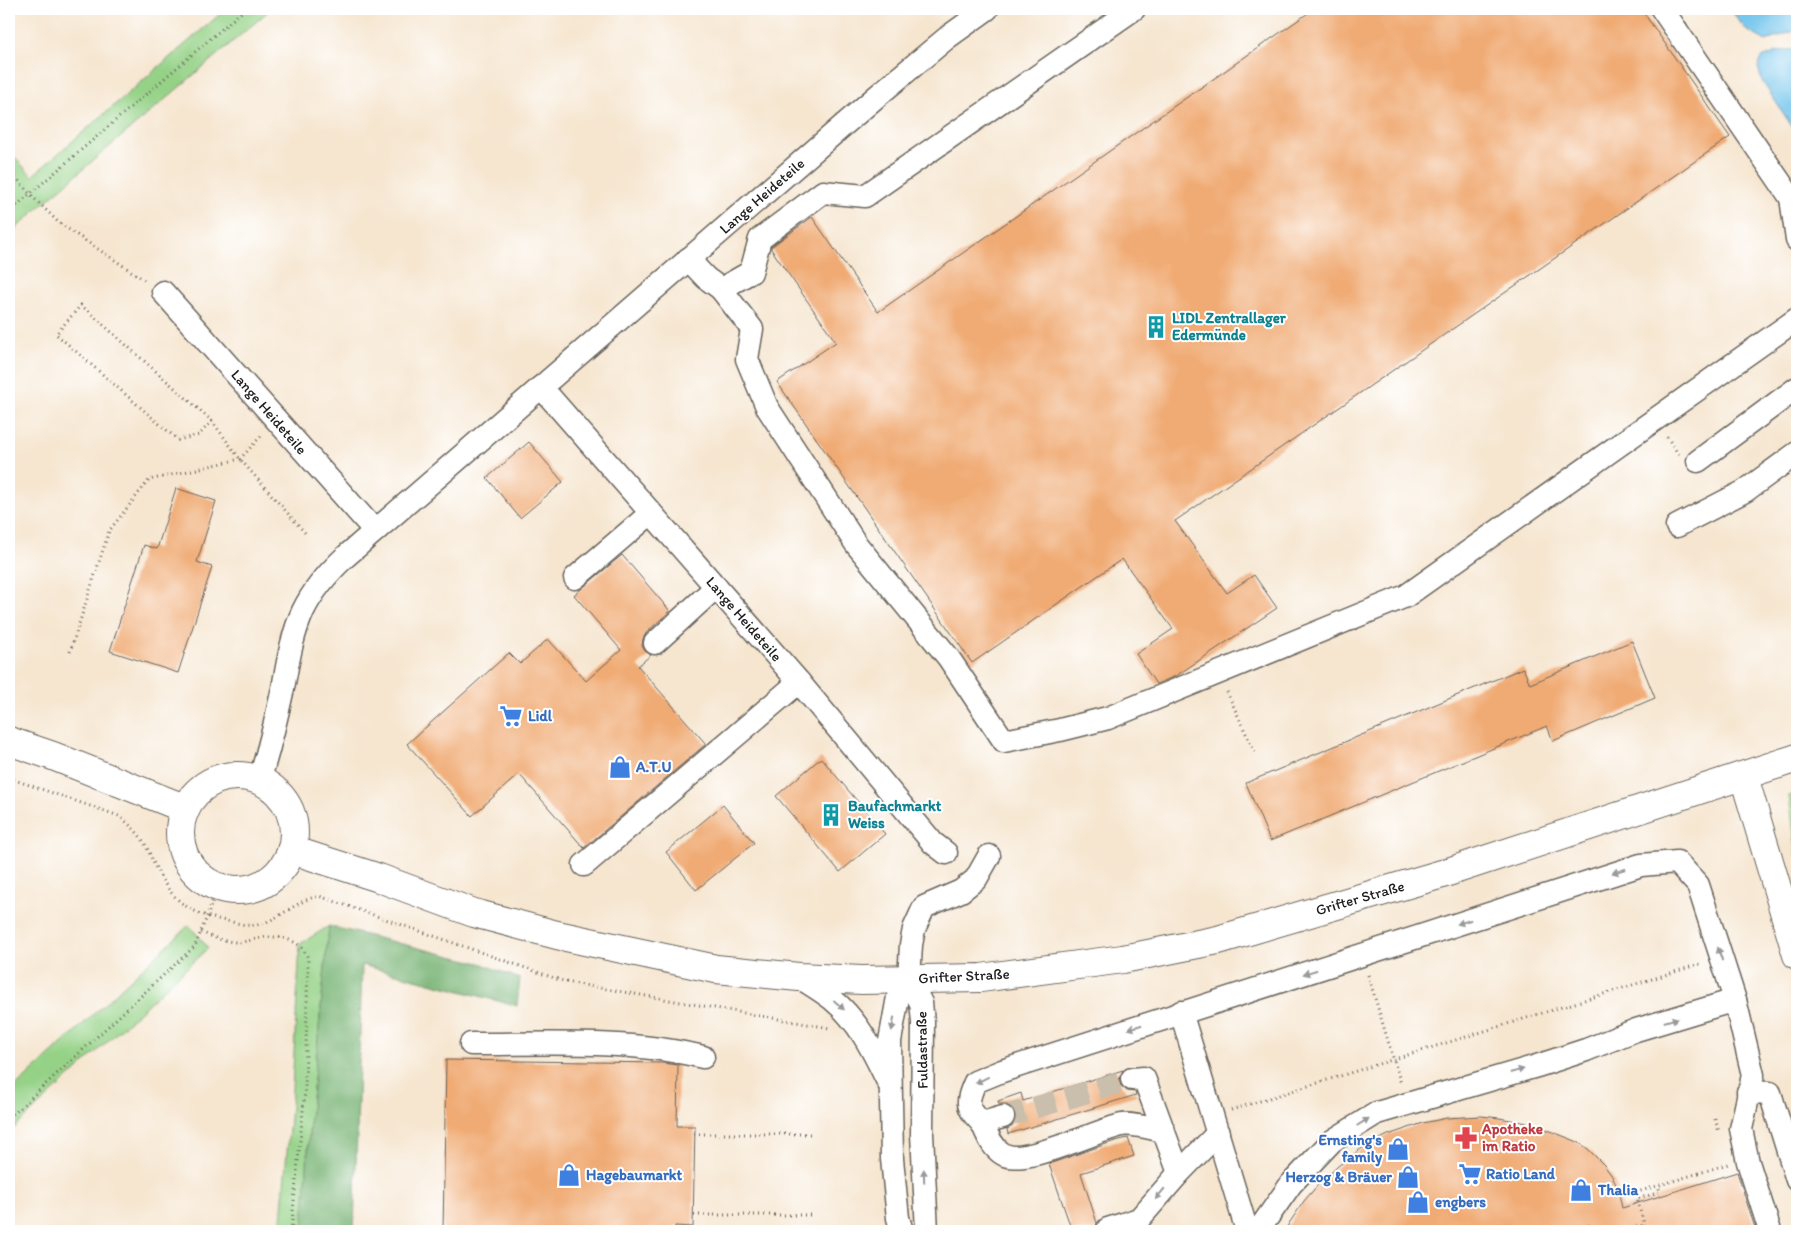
<svg xmlns="http://www.w3.org/2000/svg" width="1806" height="1240" font-family="Itim,sans-serif">
  <style>
    .green { fill: #95d287; stroke: #587752 }
    .forest { fill: #78b474; stroke: #4a6848 }
    .water { fill: #6ec3eb; stroke: #457084 }
    .building { fill: #f0aa73 }
    .lines { fill: none; stroke-linecap: round; stroke-linejoin: round }
    .minor-tunnel { stroke: #cabeac; stroke-width: 22; stroke-dasharray: 22 11; stroke-linecap: butt }
    .minor-casing { stroke: #68635b; stroke-width: 25 }
    .major-casing { stroke: #68635b; stroke-width: 30 }
    .highway-casing { stroke: #68635b; stroke-width: 30 }
    .path { stroke: #68635b; stroke-width: 3; stroke-dasharray: 1 4; stroke-linecap: butt }
    .minor { stroke: #fff; stroke-width: 22 }
    .major { stroke: #fff; stroke-width: 28 }
    .highway { stroke: #fff; stroke-width: 28 }
    .oneway { fill: #999 }
    .labels { text-anchor: middle; stroke-width: 4; stroke-linejoin: round; paint-order: stroke }
    .street-label { font-size: 15px; fill: #1c1c1c; stroke: #fff }
    .culture-label { font-size: 15px; font-weight: bold; fill: #0d838f; stroke: #fff; text-anchor: start }
    .shop-label { font-size: 15px; font-weight: bold; fill: #366cbe; stroke: #fff; text-anchor: start }
    .health-label { font-size: 15px; font-weight: bold; fill: #be3a42; stroke: #fff; text-anchor: start }
  </style>
  <rect width="100%" height="100%" fill="#fff"/>
  <filter id="ink" filterUnits="userSpaceOnUse"><feTurbulence type="fractalNoise" baseFrequency=".02" numOctaves="2"/><feDisplacementMap in="SourceGraphic" scale="10" xChannelSelector="R" yChannelSelector="G"/><feConvolveMatrix kernelMatrix="1 2 1 2 8 2 1 2 1" color-interpolation-filters="sRGB"/></filter>
  <filter id="wash" filterUnits="userSpaceOnUse"><feTurbulence type="fractalNoise" baseFrequency=".0096" numOctaves="4" result="noise"/><feDisplacementMap in="SourceGraphic" scale="20" xChannelSelector="R" yChannelSelector="G"/><feGaussianBlur stdDeviation="1.12" result="paint"/><feColorMatrix in="noise" values="0 0 0 0 0 0 0 0 0 0 0 0 0 0 0 0 0 1.4 0 .05"/><feComposite in="paint" operator="in"/></filter>
  <g filter="url(#wash)">
    <rect width="100%" height="100%" fill="#f6e6d0"/>
    <g class="green">
      <polygon points="226,9 271,9 47,200 9,235 9,151 32,176"/>
      <polygon points="1797,793 1797,856 1789,796"/>
      <polygon points="189,925 208,948 9,1133 9,1093"/>
      <polygon points="329,926 310,1119 303,1231 280,1231 291,1107 300,944"/>
    </g>
    <polygon class="forest" points="329,926 480,963 520,979 517,1006 362,965 354,1231 303,1231 310,1119"/>
    <g class="water">
      <polygon points="1730,9 1797,9 1797,30 1766,41 1746,30"/>
      <polygon points="1794,49 1797,51 1797,134 1762,81 1758,67 1762,58 1777,52"/>
    </g>
    <g id="blocks">
      <g class="building">
        <polygon points="1314,9 1641,9 1730,137 1175,521 1227,593 1254,575 1277,608 1176,676 1156,684 1136,654 1173,629 1122,559 972,663 777,382 836,342 771,249 771,247 812,217 878,312"/>
        <polygon points="529,442 563,482 520,518 487,478"/>
        <polygon points="176,488 216,501 197,562 212,567 178,673 110,651 144,545 157,549"/>
        <polygon points="622,555 670,611 646,633 643,639 642,646 645,651 651,655 638,666 706,744 584,848 519,774 472,816 407,744 509,653 520,664 548,639 586,681 621,650 574,595"/>
        <polygon points="1632,641 1655,698 1553,741 1547,726 1270,841 1246,783 1523,668 1530,684"/>
        <polygon points="821,758 885,834 840,872 776,796"/>
        <polygon points="723,805 754,843 696,890 666,852"/>
        <polygon points="446,1060 663,1063 678,1065 677,1126 695,1126 693,1227 675,1226 675,1231 443,1231"/>
        <polygon points="1123,1070 1119,1080 1121,1086 1127,1091 1135,1092 1136,1095 1008,1134 1007,1129 1013,1126 1016,1121 1015,1113 1012,1107 1006,1104 999,1104 998,1101 1021,1093 1023,1101"/>
        <polygon points="1481,1116 1499,1118 1533,1124 1578,1142 1588,1149 1604,1165 1612,1176 1618,1189 1622,1208 1737,1172 1756,1231 1284,1231 1304,1201 1318,1185 1338,1166 1362,1148 1388,1135 1423,1123 1447,1118"/>
        <polygon points="1128,1138 1134,1156 1081,1173 1097,1223 1095,1231 1072,1231 1049,1164 1115,1141"/>
      </g>
    </g>
  </g>
  <g filter="url(#ink)">
    <use href="#blocks" fill-opacity="0" stroke="#68635b" stroke-width="1"/>
    <g class="lines">
      <polyline class="minor-tunnel" points="1003,1117 1132,1079"/>
      <defs>
        <g id="minor">
          <polyline points="1662,9 1791,198 1797,240"/>
          <polyline points="688,259 706,278 721,289 751,272 760,239 823,192 865,196 1134,9"/>
          <polyline points="721,289 752,329 747,359 767,407 856,544 948,657 1004,741 1060,730 1108,718 1406,596 1797,319"/>
          <polyline points="163,292 375,531"/>
          <polyline points="541,387 799,682 933,843 946,853"/>
          <polyline points="1698,461 1797,388"/>
          <polyline points="1677,526 1745,491 1797,453"/>
          <polyline points="575,578 651,513"/>
          <polyline points="655,643 716,587"/>
          <path d="M 259,781 C 269,750 276,720 283,688 C 288,662 292,635 303,611 C 313,590 328,573 345,557 L 876,97 L 948,37 L 987,9"/>
          <polyline points="584,865 799,682"/>
          <path d="M 799,977 C 810,984 822,991 832,999 C 859,1021 873,1051 888,1082"/>
          <polyline points="1181,1012 1247,1231"/>
          <path d="M 471,1044 C 548,1044 628,1039 703,1057"/>
          <polyline points="1132,1079 1144,1078 1179,1173"/>
          <polyline points="1748,1092 1770,1093 1797,1180"/>
          <path d="M 1003,1117 L 982,1123 C 966,1107 966,1103 975,1082 L 1002,1071 L 1641,865 L 1677,862 L 1698,885 L 1735,1000 L 1753,1075 L 1741,1129 L 1748,1162 L 1770,1231"/>
          <path d="M 982,1123 C 987,1134 992,1148 1003,1154 C 1023,1167 1097,1130 1122,1125 C 1131,1123 1153,1129 1164,1131"/>
          <polyline points="1108,1229 1139,1219 1179,1173 1218,1133"/>
          <polyline points="902,1231 898,1218 892,1159 890,1041 898,997 909,979"/>
          <polyline points="927,1231 922,1134 923,1022 921,1003 909,979 911,945 914,929 924,907 961,891 976,879 989,856"/>
          <polyline points="1258,1231 1291,1184 1332,1141 1377,1113 1537,1066 1586,1050 1636,1030 1735,1000"/>
        </g>
        <g id="major">
          <polyline points="9,741 53,756 186,809"/>
          <circle cx="237" cy="833" r="57"/>
          <polyline points="292,850 379,878 474,913 557,935 716,969 799,977 862,980 981,978 1123,959 1218,940 1442,874 1797,758"/>
        </g>
        <polyline id="highway" points="1744,777 1797,955"/>
      </defs>
      <use href="#minor" class="minor-casing"/>
      <use href="#major" class="major-casing"/>
      <use href="#highway" class="highway-casing"/>
      <g class="path">
        <polyline points="9,169 30,194 59,223 146,281"/>
        <polyline points="9,212 245,9"/>
        <polyline points="212,421 199,435 178,440 56,334 81,305 212,421 240,459 307,535"/>
        <polyline points="1667,437 1679,455"/>
        <polyline points="70,652 109,531 149,480 240,459 262,435"/>
        <polyline points="1227,692 1255,753"/>
        <path d="M 9,778 L 119,816 C 129,824 139,833 145,844 C 150,853 153,863 158,872 C 174,903 192,914 226,921 C 235,922 248,927 257,925 C 280,920 296,900 319,896 L 566,982 L 830,1028"/>
        <path d="M 201,932 C 212,937 222,941 235,942 C 246,943 256,938 266,937 C 283,936 303,941 308,959 L 305,1091 L 291,1231"/>
        <polyline points="1368,975 1401,1084"/>
        <polyline points="1231,1110 1700,964"/>
        <polyline points="9,1118 195,946 207,917 217,887"/>
        <polyline points="1715,1119 1719,1132"/>
        <polyline points="694,1134 814,1134"/>
        <polyline points="1631,1194 1728,1164"/>
        <polyline points="694,1215 813,1215"/>
        <polyline points="1588,1225 1598,1231"/>
        <polyline points="1622,1231 1644,1225"/>
        <polyline points="1646,1231 1637,1199 1660,1192 1658,1185"/>
      </g>
      <use href="#minor" class="minor"/>
      <use href="#major" class="major"/>
      <use href="#highway" class="highway"/>
    </g>
    <defs><path id="oneway-solid" d="M-6-.8H1V-3.2L6.5 0L1 3.2V.8H-6Z" transform="scale(1.25)"/></defs>
    <g class="oneway">
      <use href="#oneway-solid" transform="translate(1619 871) rotate(162)"/>
      <use href="#oneway-solid" transform="translate(1464 922) rotate(163)"/>
      <use href="#oneway-solid" transform="translate(1720 954) rotate(-108)"/>
      <use href="#oneway-solid" transform="translate(1310 972) rotate(163)"/>
      <use href="#oneway-solid" transform="translate(839 1005) rotate(42)"/>
      <use href="#oneway-solid" transform="translate(1671 1020) rotate(-16)"/>
      <use href="#oneway-solid" transform="translate(893 1024) rotate(100)"/>
      <use href="#oneway-solid" transform="translate(1135 1027) rotate(162)"/>
      <use href="#oneway-solid" transform="translate(1517 1071) rotate(-16)"/>
      <use href="#oneway-solid" transform="translate(982 1080) rotate(154)"/>
      <use href="#oneway-solid" transform="translate(1363 1122) rotate(-32)"/>
      <use href="#oneway-solid" transform="translate(924 1176) rotate(-92)"/>
      <use href="#oneway-solid" transform="translate(1160 1194) rotate(130)"/>
    </g>
  </g>
  <defs>
    <symbol id="building-bare" viewBox="-9 -9 18 18"><path d="M-4-6H4V6H1V3H-1V6H-4ZM-2.5-4.3h1.7v1.8h-1.7ZM.8-4.3h1.7v1.8H.8ZM-2.5-1h1.7V.8h-1.7ZM.8-1h1.7V.8H.8Z" fill="#0f9aa8" stroke="#fff" stroke-width="2.5" paint-order="stroke"/></symbol>
    <symbol id="supermarket-bare" viewBox="-9 -9 18 18"><path d="M-6-5.5h2.5l.6 2H6L4.5 2H-2.5L-4.4-4H-6ZM-1.5 3.2a1.3 1.3 0 1 0 .1 0ZM3 3.2a1.3 1.3 0 1 0 .1 0Z" fill="#3f7fe0" stroke="#fff" stroke-width="2.5" paint-order="stroke"/></symbol>
    <symbol id="shop-bare" viewBox="-9 -9 18 18"><path d="M-5-2.5h2.3a2.7 3.5 0 0 1 5.4 0H5L5.5 6h-11ZM-1.5-2.5h3a1.5 2.3 0 0 0-3 0Z" fill="#3f7fe0" stroke="#fff" stroke-width="2.5" paint-order="stroke"/></symbol>
    <symbol id="pharmacy-bare" viewBox="-9 -9 18 18"><path d="M-2-6h4v4h4v4h-4v4h-4v-4h-4v-4h4Z" fill="#e0444e" stroke="#fff" stroke-width="2.5" paint-order="stroke"/></symbol>
  </defs>
  <g fill-rule="evenodd">
    <use href="#building-bare" x="1140" y="311" width="32" height="32"/>
    <use href="#supermarket-bare" x="495" y="700" width="32" height="32"/>
    <use href="#shop-bare" x="604" y="751" width="32" height="32"/>
    <use href="#building-bare" x="815" y="799" width="32" height="32"/>
    <use href="#pharmacy-bare" x="1450" y="1122" width="32" height="32"/>
    <use href="#shop-bare" x="1382" y="1133" width="32" height="32"/>
    <use href="#supermarket-bare" x="1454" y="1158" width="32" height="32"/>
    <use href="#shop-bare" x="553" y="1159" width="32" height="32"/>
    <use href="#shop-bare" x="1392" y="1161" width="32" height="32"/>
    <use href="#shop-bare" x="1565" y="1174" width="32" height="32"/>
    <use href="#shop-bare" x="1402" y="1186" width="32" height="32"/>
  </g>
  <g class="labels">
    <g class="street-label">
      <text transform="translate(762 196) rotate(-41)" y="5">Lange Heideteile</text>
      <text transform="translate(269 412) rotate(49)" y="5">Lange Heideteile</text>
      <text transform="translate(744 619) rotate(49)" y="5">Lange Heideteile</text>
      <text transform="translate(1360 898) rotate(-16)" y="5">Grifter Straße</text>
      <text transform="translate(964 976) rotate(-3)" y="5">Grifter Straße</text>
      <text transform="translate(922 1050) rotate(-91)" y="5">Fuldastraße</text>
    </g>
    <g class="culture-label">
      <text x="1172" y="323">LIDL Zentrallager<tspan x="1172" dy="17">Edermünde</tspan></text>
      <text x="848" y="811">Baufachmarkt<tspan x="848" dy="17">Weiss</tspan></text>
    </g>
    <g class="shop-label">
      <text x="528" y="721">Lidl</text>
      <text x="636" y="772">A.T.U</text>
      <text x="1382" y="1145" text-anchor="end">Ernsting's<tspan x="1382" dy="17">family</tspan></text>
      <text x="1486" y="1179">Ratio Land</text>
      <text x="586" y="1180">Hagebaumarkt</text>
      <text x="1392" y="1182" text-anchor="end">Herzog &amp; Bräuer</text>
      <text x="1598" y="1195">Thalia</text>
      <text x="1435" y="1207">engbers</text>
    </g>
    <g class="health-label">
      <text x="1482" y="1134">Apotheke<tspan x="1482" dy="17">im Ratio</tspan></text>
    </g>
  </g>
  <rect width="1806" height="1240" fill="none" stroke="#fff" stroke-width="30"/>
</svg>
